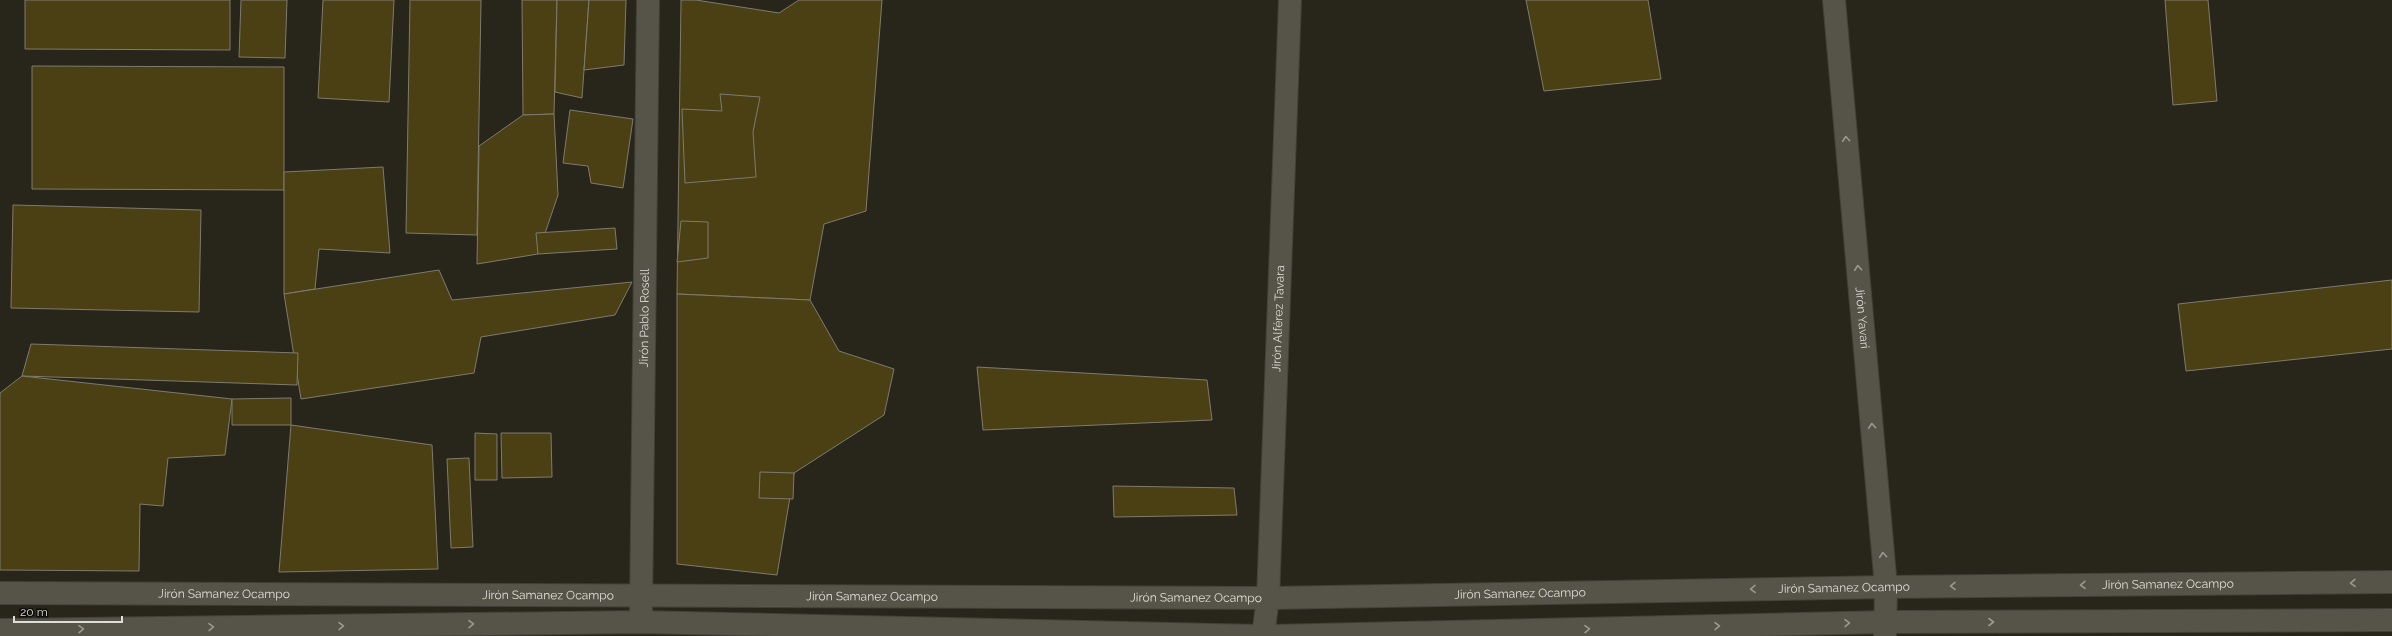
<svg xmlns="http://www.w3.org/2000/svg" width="2392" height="636" font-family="Raleway,sans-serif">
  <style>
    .building { fill: #4a4014; stroke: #7e7b6f }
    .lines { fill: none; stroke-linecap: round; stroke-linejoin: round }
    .minor-casing { stroke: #424038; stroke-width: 24 }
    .minor { stroke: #565449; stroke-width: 22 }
    .oneway { stroke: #9a9890 }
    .labels { text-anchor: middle; stroke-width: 3; stroke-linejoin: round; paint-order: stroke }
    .street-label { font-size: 12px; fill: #deddd6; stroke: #0f0e0a }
  </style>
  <rect width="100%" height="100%" fill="#28251b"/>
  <g class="building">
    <polygon points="25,0 230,0 230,50 25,49"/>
    <polygon points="241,0 287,0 285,58 239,57"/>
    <polygon points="323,0 394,0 389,102 318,98"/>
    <polygon points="410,0 481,0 477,235 406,233"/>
    <polygon points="522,0 557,0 554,114 523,115"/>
    <polygon points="557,0 589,0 582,98 555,92"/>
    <polygon points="589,0 626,0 624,65 584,70"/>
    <polygon points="681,0 696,0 779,13 799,0 882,0 866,211 824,224 810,300 677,294"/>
    <polygon points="1526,0 1648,0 1661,79 1544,91"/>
    <polygon points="2165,0 2208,0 2217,101 2173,105"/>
    <polygon points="32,66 284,67 284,190 32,189"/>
    <polygon points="720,94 760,97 753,132 756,177 685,183 682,109 722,111"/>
    <polygon points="570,110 633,119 623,188 591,183 588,166 563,163"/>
    <polygon points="554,114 558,195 538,254 477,264 479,146 523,115"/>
    <polygon points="383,167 390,253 319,249 315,289 284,294 284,172"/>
    <polygon points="13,205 201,210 199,312 11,308"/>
    <polygon points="681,221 708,222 708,258 677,262"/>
    <polygon points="615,228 617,249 538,254 536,233"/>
    <polygon points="439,270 452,300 632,282 615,315 481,337 474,373 301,399 284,294"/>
    <polygon points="2392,280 2392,349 2186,371 2178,304"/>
    <polygon points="677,294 810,300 839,351 894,369 884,415 794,473 777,575 677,564"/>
    <polygon points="31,344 298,353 297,385 22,376"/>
    <polygon points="977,367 1207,380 1212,420 983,430"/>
    <polygon points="22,376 232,399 225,455 168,458 163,506 140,504 139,571 0,570 0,393"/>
    <polygon points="291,398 291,425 232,425 232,399"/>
    <polygon points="291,425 432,445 438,569 279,572"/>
    <polygon points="475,433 497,434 497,480 475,480"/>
    <polygon points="501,433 551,433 552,477 502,478"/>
    <polygon points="469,458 473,547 451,548 447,459"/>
    <polygon points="760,472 794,473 793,499 759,498"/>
    <polygon points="1113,486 1234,488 1237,515 1114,517"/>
  </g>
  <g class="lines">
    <defs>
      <g id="minor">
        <path id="s1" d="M 1834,0 L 1886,587 L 1885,636"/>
        <path id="s2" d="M 0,593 L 1268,598 L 1886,587 L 2392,582"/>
        <path id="s3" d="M 641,611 L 648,0"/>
        <polyline points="0,630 640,622 1259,636"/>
        <path id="s4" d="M 1263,636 L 1268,598 L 1290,0"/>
        <polyline points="1268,636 1886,622 2392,620"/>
      </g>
    </defs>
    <use href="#minor" class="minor-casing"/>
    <use href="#minor" class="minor"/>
  </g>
  <defs><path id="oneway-chevron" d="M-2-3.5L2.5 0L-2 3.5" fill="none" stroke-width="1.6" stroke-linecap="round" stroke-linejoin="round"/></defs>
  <g class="oneway">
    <use href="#oneway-chevron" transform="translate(1846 139) rotate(-95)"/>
    <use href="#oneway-chevron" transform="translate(1858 268) rotate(-95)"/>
    <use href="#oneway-chevron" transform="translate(1872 426) rotate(-95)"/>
    <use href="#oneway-chevron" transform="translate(1883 555) rotate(-95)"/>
    <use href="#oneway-chevron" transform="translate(2353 583) rotate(179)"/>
    <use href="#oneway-chevron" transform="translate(2083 585) rotate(179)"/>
    <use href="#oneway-chevron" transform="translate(1953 586) rotate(179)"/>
    <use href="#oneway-chevron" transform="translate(1753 589) rotate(179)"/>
    <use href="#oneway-chevron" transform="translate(1991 622)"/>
    <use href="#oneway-chevron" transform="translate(1847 623) rotate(-1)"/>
    <use href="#oneway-chevron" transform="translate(471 624) rotate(-1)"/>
    <use href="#oneway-chevron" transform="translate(341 626) rotate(-1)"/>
    <use href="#oneway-chevron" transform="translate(1717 626) rotate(-1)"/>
    <use href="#oneway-chevron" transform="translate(211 627) rotate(-1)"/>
    <use href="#oneway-chevron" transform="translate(81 629) rotate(-1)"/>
    <use href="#oneway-chevron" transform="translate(1587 629) rotate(-1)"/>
  </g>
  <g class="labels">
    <g class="street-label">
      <text dy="4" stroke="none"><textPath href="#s3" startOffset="293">Jirón Pablo Rosell</textPath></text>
      <text dy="4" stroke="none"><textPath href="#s4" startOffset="318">Jirón Alférez Tavara</textPath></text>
      <text dy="4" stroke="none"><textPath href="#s1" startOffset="319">Jirón Yavari</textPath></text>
      <text dy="4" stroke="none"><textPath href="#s2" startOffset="2168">Jirón Samanez Ocampo</textPath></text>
      <text dy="4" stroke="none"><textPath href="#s2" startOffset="1844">Jirón Samanez Ocampo</textPath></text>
      <text dy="4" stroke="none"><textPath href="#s2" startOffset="224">Jirón Samanez Ocampo</textPath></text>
      <text dy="4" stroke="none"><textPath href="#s2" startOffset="1520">Jirón Samanez Ocampo</textPath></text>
      <text dy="4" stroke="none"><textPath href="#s2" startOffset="548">Jirón Samanez Ocampo</textPath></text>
      <text dy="4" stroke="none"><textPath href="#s2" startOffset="872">Jirón Samanez Ocampo</textPath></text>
      <text dy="4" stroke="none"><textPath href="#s2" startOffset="1196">Jirón Samanez Ocampo</textPath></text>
    </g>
  </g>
  <path d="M14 616v6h108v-6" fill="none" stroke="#deddd6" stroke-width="2"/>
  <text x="20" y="616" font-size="12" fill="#deddd6" stroke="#0f0e0a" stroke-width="3" paint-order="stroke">20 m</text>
</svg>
